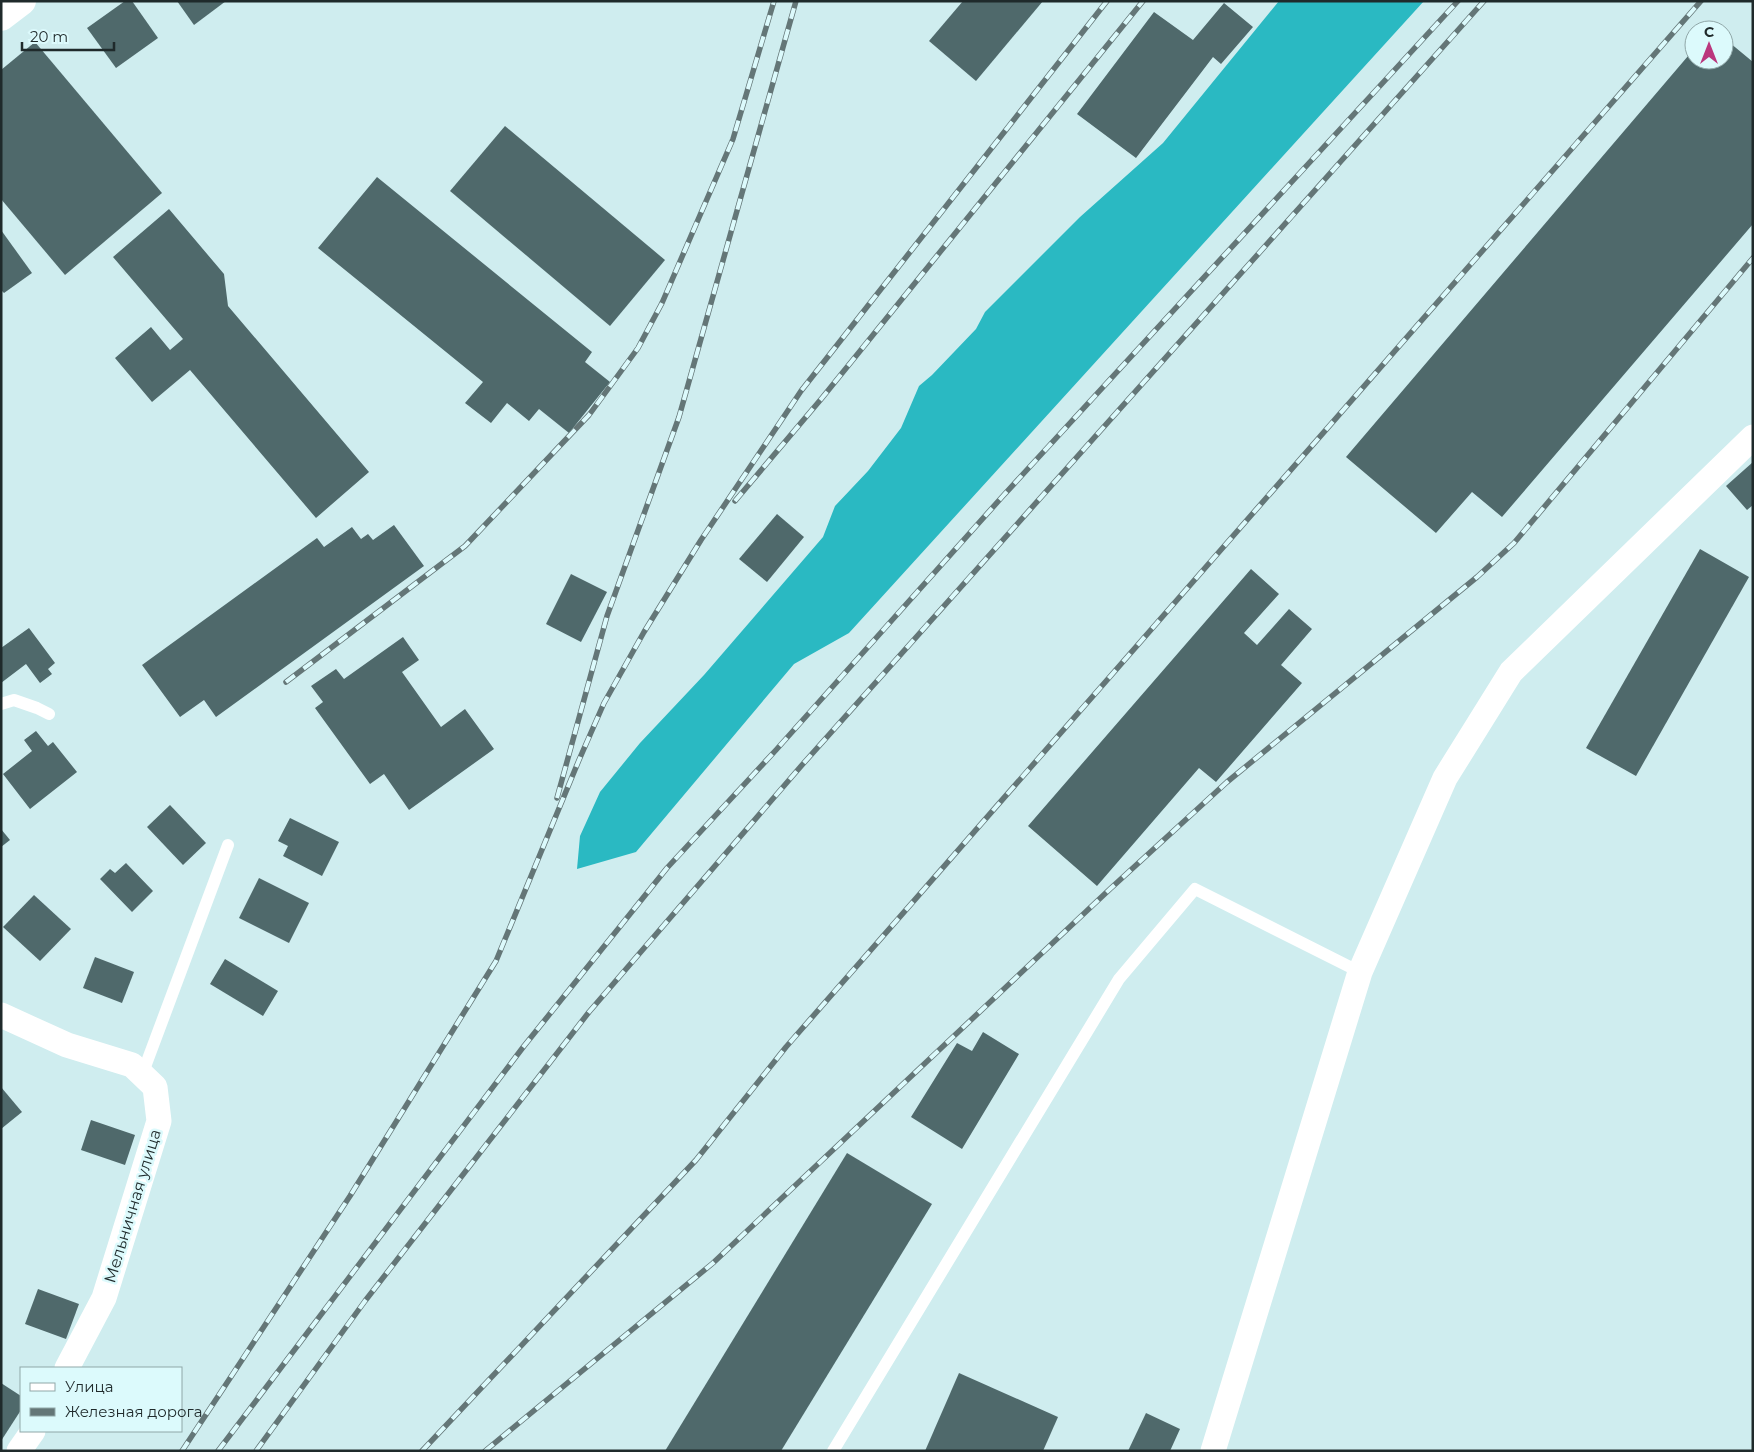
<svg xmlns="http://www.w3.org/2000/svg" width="1754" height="1452" font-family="Montserrat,sans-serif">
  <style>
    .forest { fill: #2ab9c2 }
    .building { fill: #4f696b }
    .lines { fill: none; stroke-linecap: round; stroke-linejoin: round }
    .service { stroke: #fff; stroke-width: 12 }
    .minor { stroke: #fff; stroke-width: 25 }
    .tertiary { stroke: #fff; stroke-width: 28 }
    .rail-casing { stroke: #647677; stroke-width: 5.5 }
    .rail { stroke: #dcfafc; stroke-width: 4; stroke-dasharray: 11; stroke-linecap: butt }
    .labels { text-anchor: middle; stroke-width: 5; stroke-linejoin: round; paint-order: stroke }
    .street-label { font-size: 16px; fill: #1f2a2b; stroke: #dcfafc }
  </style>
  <rect width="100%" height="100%" fill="#cfedef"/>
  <polygon class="forest" points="1279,1 1424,1 849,633 794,664 636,852 577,869 580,836 600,792 640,743 704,675 823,537 835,506 868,471 901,428 919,386 932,375 976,329 985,312 1080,217 1163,143"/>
  <g class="building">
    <polygon points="125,1 132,1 158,38 116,68 87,28"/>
    <polygon points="177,1 226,1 194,25"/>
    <polygon points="963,1 1043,1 976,81 929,41"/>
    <polygon points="1224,3 1253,27 1221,64 1213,57 1136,158 1077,114 1154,12 1193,40"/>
    <polygon points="1724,38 1753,62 1753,224 1502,517 1472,492 1436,533 1346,457 1694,49 1694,60 1724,60"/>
    <polygon points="35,42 162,193 65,275 1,199 1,70"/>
    <polygon points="505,126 665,260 610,326 450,191"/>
    <polygon points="377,177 592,352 585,362 610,382 569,433 539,409 529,421 507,403 491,423 465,403 483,382 318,248"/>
    <polygon points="169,209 224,274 228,306 369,472 316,518 190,370 152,402 115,358 151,327 170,350 183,339 113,257"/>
    <polygon points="1,230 32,273 4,293 1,290"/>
    <polygon points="1753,462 1753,505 1747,510 1726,486"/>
    <polygon points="777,514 804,537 767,582 739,559"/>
    <polygon points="394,525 424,566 216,717 204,700 180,717 142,665 317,538 324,547 352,527 361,539 368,534 373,540"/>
    <polygon points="1700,549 1749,577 1636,776 1586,748"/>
    <polygon points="1251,569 1279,594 1244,633 1257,645 1289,609 1312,629 1281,665 1302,683 1216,782 1199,768 1097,886 1028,826"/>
    <polygon points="571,574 607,592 581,642 546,624"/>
    <polygon points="29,628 55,663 48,669 52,674 40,683 26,664 1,683 1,648"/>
    <polygon points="403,637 419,660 402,672 441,727 465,709 494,749 409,810 384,774 370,784 315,708 323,702 311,686 336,669 344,679"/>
    <polygon points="36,731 48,746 53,742 77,772 30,809 3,774 32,751 24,740"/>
    <polygon points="170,805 206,843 183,865 147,827"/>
    <polygon points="290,818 339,842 322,876 283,856 288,846 278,841"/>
    <polygon points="1,829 10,840 1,847"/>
    <polygon points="126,863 153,891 132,912 100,879 110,869 115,873"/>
    <polygon points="259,878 309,903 289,943 239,918"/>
    <polygon points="34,895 71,929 40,961 3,927"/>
    <polygon points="95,957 134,972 122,1003 83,988"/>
    <polygon points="225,959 278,991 263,1016 210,984"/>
    <polygon points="983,1032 1019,1054 962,1149 911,1117 957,1043 972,1051"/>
    <polygon points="1,1087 22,1112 1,1129"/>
    <polygon points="91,1120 135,1135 125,1165 81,1150"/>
    <polygon points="847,1153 932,1204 781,1451 665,1451"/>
    <polygon points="38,1289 79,1304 66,1339 25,1324"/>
    <polygon points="959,1373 1058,1417 1043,1451 925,1451"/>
    <polygon points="1,1383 21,1396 21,1410 1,1441"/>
    <polygon points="1146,1413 1180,1429 1170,1451 1128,1451"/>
  </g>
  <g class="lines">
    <g class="service">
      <polyline points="1,704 14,700 37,708 49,714"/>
      <polyline points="142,1075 228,845"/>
      <polyline points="833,1451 1119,979 1195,889 1360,972"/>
    </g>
    <g class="minor">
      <polyline points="1,1015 67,1045 132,1065 155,1087 159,1121 104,1298 67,1368"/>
      <polyline points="19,1451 33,1431"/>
      <polyline points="1213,1451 1360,972 1445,778 1511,672 1753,437"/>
    </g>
    <polyline class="tertiary" points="1,17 22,1"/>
    <defs>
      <g id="rail">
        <polyline points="735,501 822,398 1143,1"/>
        <polyline points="286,682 465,546 589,415 638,348 662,303 733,139 774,1"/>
        <polyline points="557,798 607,616 679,417 796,1"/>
        <polyline points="182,1451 350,1196 496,961 579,760 604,703 644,632 701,540 801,391 1107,1"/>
        <polyline points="218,1451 524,1046 667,868 776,750 1002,497 1458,1"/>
        <polyline points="256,1451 365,1301 589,1012 802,765 1484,1"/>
        <polyline points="422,1451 696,1160 786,1047 1701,1"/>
        <polyline points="485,1451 713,1263 1110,889 1227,782 1477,577 1514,543 1753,258"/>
      </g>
    </defs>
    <use href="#rail" class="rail-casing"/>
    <use href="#rail" class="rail"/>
  </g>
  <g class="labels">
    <g class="street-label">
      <text transform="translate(132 1206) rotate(-73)" y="6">Мельничная улица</text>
    </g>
  </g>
  <rect width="1754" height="1452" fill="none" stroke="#1f2a2b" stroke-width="5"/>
  <rect x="20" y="1367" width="162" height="65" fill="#dcfafc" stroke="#90a7a8"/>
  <rect x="30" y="1383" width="25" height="8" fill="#ffffff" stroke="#90a7a8"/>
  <text x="65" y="1392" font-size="15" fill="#1f2a2b">Улица</text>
  <rect x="30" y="1408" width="25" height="8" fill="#647677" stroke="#90a7a8"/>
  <text x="65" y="1417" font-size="15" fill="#1f2a2b">Железная дорога</text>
  <g transform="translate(1709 45)"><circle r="24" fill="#dcfafc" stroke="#90a7a8"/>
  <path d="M0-4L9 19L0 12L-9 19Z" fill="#ba377d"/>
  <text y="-8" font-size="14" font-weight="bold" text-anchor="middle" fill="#1f2a2b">С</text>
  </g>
  <path d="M22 42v8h92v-8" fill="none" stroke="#1f2a2b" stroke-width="2.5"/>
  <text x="30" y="42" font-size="15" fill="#1f2a2b" stroke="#dcfafc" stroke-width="4" paint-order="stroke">20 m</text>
</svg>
